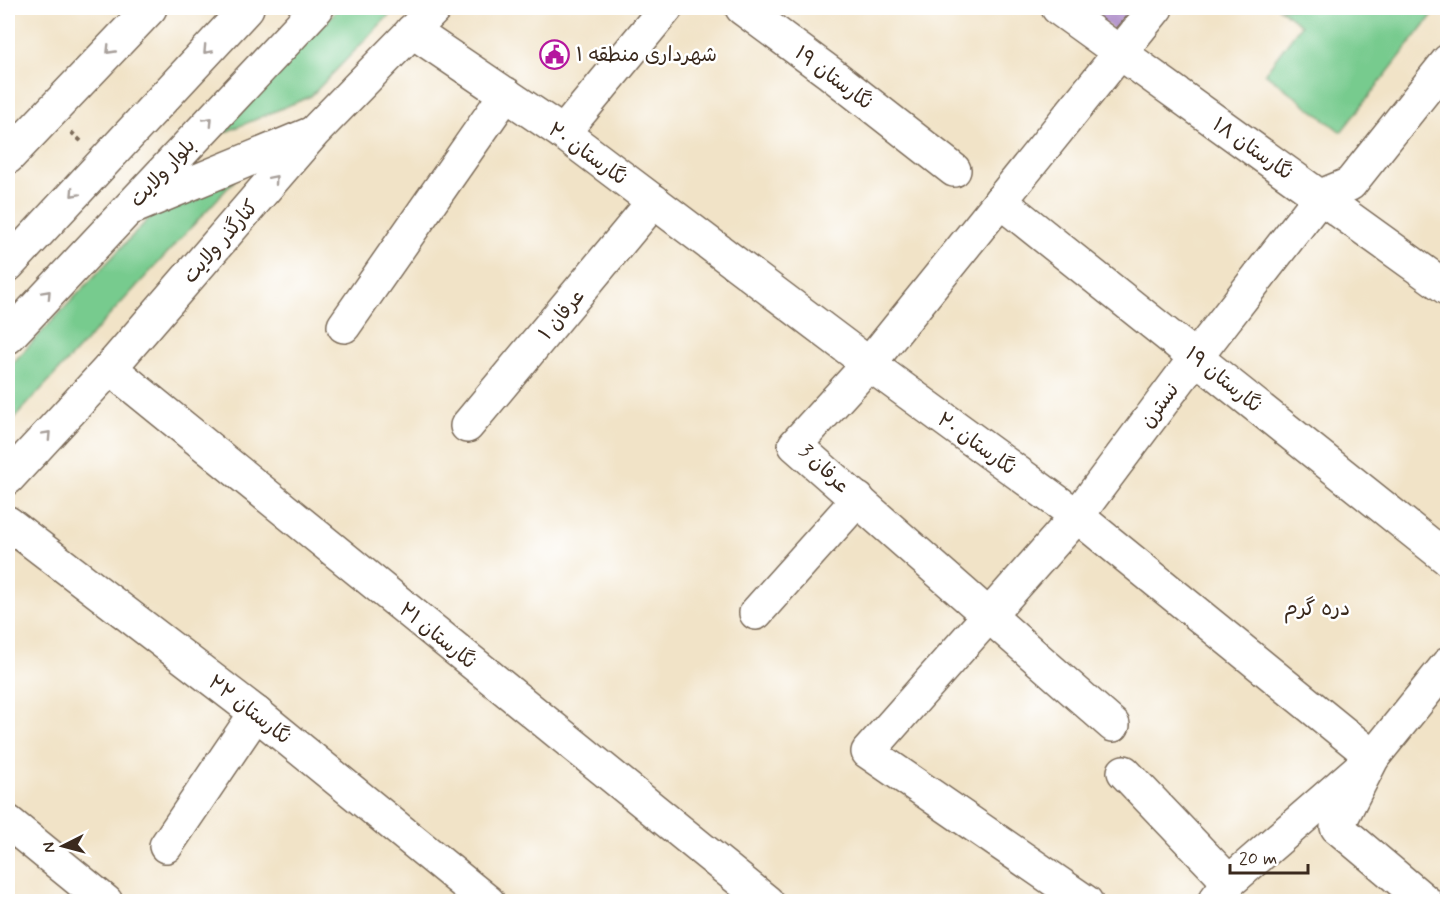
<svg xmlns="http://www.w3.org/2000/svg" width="1455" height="909" font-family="Mynerve,'Playpen Sans Arabic',sans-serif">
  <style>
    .green { fill: #77cb8e; stroke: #597a56; stroke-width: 1.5 }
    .building { fill: #b698ce }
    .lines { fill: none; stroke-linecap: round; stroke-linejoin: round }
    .minor-casing { stroke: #7b6b59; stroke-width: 36 }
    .major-casing { stroke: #7b6b59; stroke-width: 36 }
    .path { stroke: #7b6b59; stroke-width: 4; stroke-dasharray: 4.5 4.5; stroke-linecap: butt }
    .minor { stroke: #fff; stroke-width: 33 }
    .major { stroke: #fff; stroke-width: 33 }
    .oneway { stroke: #a79f9a }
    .labels { text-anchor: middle; stroke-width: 5; stroke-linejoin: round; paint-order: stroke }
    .poi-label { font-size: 20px; fill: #3b2a1e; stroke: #fff; text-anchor: start }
    .street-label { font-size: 20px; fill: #3b2a1e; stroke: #fff }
    .neighbourhood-label { font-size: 21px; fill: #3b2a1e; stroke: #fff }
  </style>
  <rect width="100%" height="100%" fill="#fff"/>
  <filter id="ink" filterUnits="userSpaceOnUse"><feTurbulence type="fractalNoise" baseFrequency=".0167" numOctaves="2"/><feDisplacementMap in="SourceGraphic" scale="12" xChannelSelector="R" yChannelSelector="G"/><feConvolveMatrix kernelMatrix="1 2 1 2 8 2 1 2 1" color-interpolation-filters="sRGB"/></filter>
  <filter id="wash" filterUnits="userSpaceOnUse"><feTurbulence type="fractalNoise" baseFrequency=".008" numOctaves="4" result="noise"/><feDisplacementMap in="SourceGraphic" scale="24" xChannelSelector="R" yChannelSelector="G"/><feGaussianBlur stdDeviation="1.35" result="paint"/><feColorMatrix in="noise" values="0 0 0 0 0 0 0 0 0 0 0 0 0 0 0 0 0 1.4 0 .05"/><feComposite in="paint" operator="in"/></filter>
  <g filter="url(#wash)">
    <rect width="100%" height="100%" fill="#f1e3c7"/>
    <g class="green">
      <polygon points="339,8 396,8 311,96 216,136"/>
      <polygon points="1279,8 1438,8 1341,132 1265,73 1301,25"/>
      <polygon points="235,180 8,425 8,368 153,214"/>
    </g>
    <g id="blocks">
      <polygon class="building" points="1083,8 1133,8 1114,30"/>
    </g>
  </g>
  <g filter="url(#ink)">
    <use href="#blocks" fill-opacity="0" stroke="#7b6b59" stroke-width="1.5"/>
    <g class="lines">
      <defs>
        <g id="minor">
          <polyline points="742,8 830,73 954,170"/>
          <polyline points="1058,8 1448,289"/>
          <polyline points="412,31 563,133 869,364 1077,516 1373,757 1337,827 1426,902"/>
          <polyline points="563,133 666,8"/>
          <polyline points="1000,201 1448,559"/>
          <polyline points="344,326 506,94"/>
          <polyline points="110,368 767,902"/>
          <polyline points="467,426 654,201"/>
          <polyline points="8,523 256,713 488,902"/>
          <polyline points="756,613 858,499"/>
          <polyline points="1113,725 795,445 869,364 1156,8"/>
          <polyline points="1124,772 1229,882"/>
          <polyline points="8,822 106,902"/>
          <polyline points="166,846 256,713"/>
          <polyline points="1086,902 868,752 1077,516 1196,357 1321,196 1350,184 1448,61"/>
          <polyline points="1214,902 1229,882 1373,757 1448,664"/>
        </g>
        <g id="major">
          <polyline points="8,157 150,8"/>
          <polyline points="134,207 308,135"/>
          <polyline points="8,265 247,8"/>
          <polyline points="8,337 317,8"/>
          <polyline points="8,478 110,368 314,132 435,8"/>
        </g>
      </defs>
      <use href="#minor" class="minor-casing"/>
      <use href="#major" class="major-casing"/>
      <polyline class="path" points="71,132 83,143"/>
      <use href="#minor" class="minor"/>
      <use href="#major" class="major"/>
    </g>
    <defs><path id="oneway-chevron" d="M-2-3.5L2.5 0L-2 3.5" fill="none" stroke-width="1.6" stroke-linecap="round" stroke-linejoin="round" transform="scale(1.5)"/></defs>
    <g class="oneway">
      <use href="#oneway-chevron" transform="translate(110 50) rotate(134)"/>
      <use href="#oneway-chevron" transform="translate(207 50) rotate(133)"/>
      <use href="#oneway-chevron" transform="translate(209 121) rotate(-47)"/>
      <use href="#oneway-chevron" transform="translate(274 179) rotate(-49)"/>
      <use href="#oneway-chevron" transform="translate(74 193) rotate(133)"/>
      <use href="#oneway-chevron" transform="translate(47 294) rotate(-47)"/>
      <use href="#oneway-chevron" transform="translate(47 435) rotate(-47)"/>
    </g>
  </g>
  <defs>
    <symbol id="civic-ring" viewBox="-11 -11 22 22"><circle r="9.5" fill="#fff" stroke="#b5179e" stroke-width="1.5"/><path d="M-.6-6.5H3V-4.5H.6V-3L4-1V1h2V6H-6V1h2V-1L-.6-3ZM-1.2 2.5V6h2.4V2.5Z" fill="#b5179e"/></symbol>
  </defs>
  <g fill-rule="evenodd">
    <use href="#civic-ring" x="538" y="38" width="33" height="33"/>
  </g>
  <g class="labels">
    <g class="poi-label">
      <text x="576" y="61">شهرداری منطقه ۱</text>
    </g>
    <g class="street-label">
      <text transform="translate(834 77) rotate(37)" y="7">نگارستان ۱۹</text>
      <text transform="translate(1253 148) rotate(35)" y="7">نگارستان ۱۸</text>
      <text transform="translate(588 153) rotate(36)" y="7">نگارستان ۲۰</text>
      <text transform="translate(162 172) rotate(-47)" y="7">بلوار ولایت</text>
      <text transform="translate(220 241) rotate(-49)" y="7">کنارگذر ولایت</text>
      <text transform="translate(561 314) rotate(-50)" y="7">عرفان ۱</text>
      <text transform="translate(1224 379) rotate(39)" y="7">نگارستان ۱۹</text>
      <text transform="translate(1159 405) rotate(-53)" y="7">نسترن</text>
      <text transform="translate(977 443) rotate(36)" y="7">نگارستان ۲۰</text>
      <text transform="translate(825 468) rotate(44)" y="7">عرفان 3</text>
      <text transform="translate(438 635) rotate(39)" y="7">نگارستان ۲۱</text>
      <text transform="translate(250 709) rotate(38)" y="7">نگارستان ۲۲</text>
    </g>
    <g class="neighbourhood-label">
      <text x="1317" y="615">دره گرم</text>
    </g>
  </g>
  <rect width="1455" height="909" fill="none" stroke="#fff" stroke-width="30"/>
  <g transform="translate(63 846) rotate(264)" stroke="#ffffff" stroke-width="4.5" paint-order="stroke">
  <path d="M0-4.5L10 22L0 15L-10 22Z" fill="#3b2a1e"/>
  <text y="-9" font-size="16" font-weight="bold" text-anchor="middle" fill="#3b2a1e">N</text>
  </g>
  <path d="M1230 864v9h78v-9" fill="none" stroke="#3b2a1e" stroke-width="3"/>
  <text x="1239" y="864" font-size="18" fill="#3b2a1e" stroke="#ffffff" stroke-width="4.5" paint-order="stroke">20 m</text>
</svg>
